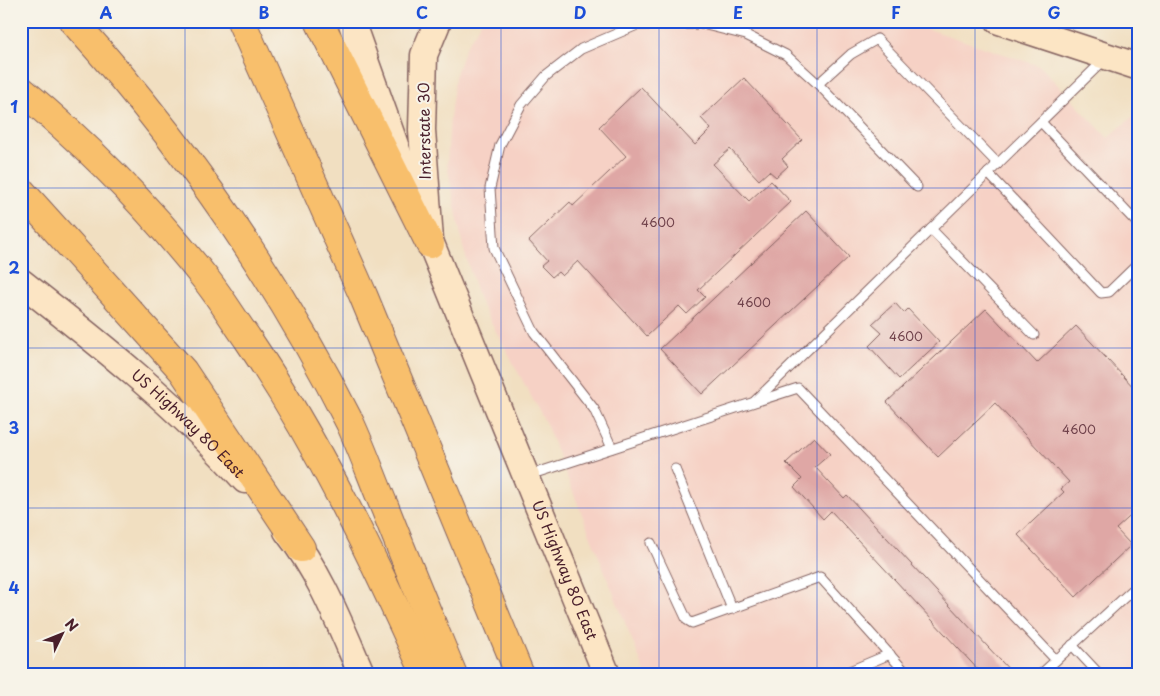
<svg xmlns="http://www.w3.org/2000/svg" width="1160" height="696" font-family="'Playpen Sans',sans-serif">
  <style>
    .built { fill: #f6d1c5 }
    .building { fill: #dfa7a5 }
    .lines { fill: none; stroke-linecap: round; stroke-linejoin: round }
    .lane-casing { stroke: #846260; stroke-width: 11 }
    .secondary-casing { stroke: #846260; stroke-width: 29 }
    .highway-casing { stroke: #846260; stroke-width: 30 }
    .lane { stroke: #fff; stroke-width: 9 }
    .secondary { stroke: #fce5c4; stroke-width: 26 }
    .highway { stroke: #f8bf6c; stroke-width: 28 }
    .grid { fill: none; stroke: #1d4ed8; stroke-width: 1; stroke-opacity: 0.55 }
    .labels { text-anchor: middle; stroke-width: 4; stroke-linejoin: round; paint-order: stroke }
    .number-label { font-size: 12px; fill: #6f414a }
    .street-label { font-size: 15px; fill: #4a1f2b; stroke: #f7f3e8 }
    .neatline { fill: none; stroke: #1d4ed8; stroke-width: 2 }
    .grid-label { font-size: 16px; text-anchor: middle; font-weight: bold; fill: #1d4ed8 }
  </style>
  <rect width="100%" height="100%" fill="#f7f3e8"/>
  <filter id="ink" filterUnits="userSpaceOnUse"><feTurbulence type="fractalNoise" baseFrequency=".02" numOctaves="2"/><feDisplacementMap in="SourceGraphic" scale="10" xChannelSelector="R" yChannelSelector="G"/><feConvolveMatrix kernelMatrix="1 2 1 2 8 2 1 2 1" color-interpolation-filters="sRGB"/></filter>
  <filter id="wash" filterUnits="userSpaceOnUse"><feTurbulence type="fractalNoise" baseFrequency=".0096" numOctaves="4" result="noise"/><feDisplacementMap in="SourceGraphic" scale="20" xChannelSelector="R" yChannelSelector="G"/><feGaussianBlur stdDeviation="1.12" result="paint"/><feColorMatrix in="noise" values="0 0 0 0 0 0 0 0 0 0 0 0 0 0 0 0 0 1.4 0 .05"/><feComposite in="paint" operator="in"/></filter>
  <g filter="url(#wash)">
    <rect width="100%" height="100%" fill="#f1dfc1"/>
    <polygon class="built" points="482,21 904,21 1040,66 1108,138 1139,111 1139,675 646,675 546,424 479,300 463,247 447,164 450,118 455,77 465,48"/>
    <g id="blocks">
      <g class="building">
        <polygon points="744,78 802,140 782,159 788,166 776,177 769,171 759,180 730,149 713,164 749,201 771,181 791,202 698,290 705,297 687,314 679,306 647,336 578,261 562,276 558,272 552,277 541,266 547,261 529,241 570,202 573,206 626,156 599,127 641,87 695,145 711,129 701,118"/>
        <polygon points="806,211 849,257 702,394 660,349"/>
        <polygon points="895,303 904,313 908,309 939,342 899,379 869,346 882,333 872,324"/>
        <polygon points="986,309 1037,363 1076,326 1139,393 1139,508 1116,529 1131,545 1076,597 1018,535 1064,492 1061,489 1069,482 995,403 938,457 887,402"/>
        <polygon points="814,437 830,454 815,467 844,498 847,495 1014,675 983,675 831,511 823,519 794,487 802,479 786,463"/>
      </g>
    </g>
  </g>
  <g filter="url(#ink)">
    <use href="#blocks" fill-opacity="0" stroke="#846260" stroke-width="1"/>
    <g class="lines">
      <defs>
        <g id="lane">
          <polyline points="1041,122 1139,225"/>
          <polyline points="988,173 1101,293 1109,292 1139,263"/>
          <polyline points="917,187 818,84 851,54 877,39 998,164"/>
          <polyline points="931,229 1034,335"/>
          <polyline points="755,401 1105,59"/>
          <polyline points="612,448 594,409 534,332 494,248 490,188 500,145 521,105 546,76 581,49 637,25 702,24 746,35 786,55 818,84"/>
          <polyline points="675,469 732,609"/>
          <polyline points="527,476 798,388 1056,660"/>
          <polyline points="651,543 687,620 692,623 820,577 908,675"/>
          <polyline points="1072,645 1100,675"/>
          <polyline points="840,675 890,654"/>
          <polyline points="1040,675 1139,584"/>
        </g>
        <g id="secondary">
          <polyline points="351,21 405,173"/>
          <polyline points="999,21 1139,67"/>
          <path id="s1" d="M 423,224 L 607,675"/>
          <polyline points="430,240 422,130 424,55 438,21"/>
          <path id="s2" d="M 21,282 C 100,344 177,405 245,480"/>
          <path d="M 287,531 C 321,574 340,625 362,675"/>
        </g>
        <g id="highway">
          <path d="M 73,21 C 182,142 277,278 350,423 C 363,451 373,480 385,508 C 407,564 430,619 453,675"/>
          <polyline points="241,21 363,295 520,675"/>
          <polyline points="319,21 430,244"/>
          <path d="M 21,90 C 90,147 153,212 208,282 C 222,300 234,320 247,338 C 319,444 374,559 426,675"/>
          <polyline points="21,191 183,371 301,548"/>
        </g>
      </defs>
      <use href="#lane" class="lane-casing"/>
      <use href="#secondary" class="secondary-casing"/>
      <use href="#highway" class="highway-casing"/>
      <use href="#lane" class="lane"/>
      <use href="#secondary" class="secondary"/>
      <use href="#highway" class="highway"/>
    </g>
  </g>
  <path class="grid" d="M 185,21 L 185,675M 343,21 L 343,675M 501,21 L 501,675M 659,21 L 659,675M 817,21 L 817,675M 975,21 L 975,675M 21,188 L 1139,188M 21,348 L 1139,348M 21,508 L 1139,508"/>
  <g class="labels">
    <g class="number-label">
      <text x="658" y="227">4600</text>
      <text x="754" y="307">4600</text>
      <text x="906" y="341">4600</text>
      <text x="1079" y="434">4600</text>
    </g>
    <g class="street-label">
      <text transform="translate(425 131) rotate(-91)" y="5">Interstate 30</text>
      <text dy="5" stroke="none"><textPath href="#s2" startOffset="219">US Highway 80 East</textPath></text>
      <text dy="5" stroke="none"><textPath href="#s1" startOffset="374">US Highway 80 East</textPath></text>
    </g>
  </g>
  <rect width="1160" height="696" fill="none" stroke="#f7f3e8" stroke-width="55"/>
  <g transform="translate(62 634) rotate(47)" stroke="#f7f3e8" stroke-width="4" paint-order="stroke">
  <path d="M0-4L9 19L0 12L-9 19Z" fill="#4a1f2b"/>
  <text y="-8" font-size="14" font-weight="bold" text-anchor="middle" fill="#4a1f2b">N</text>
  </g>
  <rect x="28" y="28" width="1104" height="640" class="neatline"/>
  <g class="grid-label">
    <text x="106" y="19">A</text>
    <text x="264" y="19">B</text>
    <text x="422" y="19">C</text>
    <text x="580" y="19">D</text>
    <text x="738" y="19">E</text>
    <text x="896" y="19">F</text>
    <text x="1054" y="19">G</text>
    <text x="14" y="113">1</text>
    <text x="14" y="274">2</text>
    <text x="14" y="434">3</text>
    <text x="14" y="594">4</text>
  </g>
</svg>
